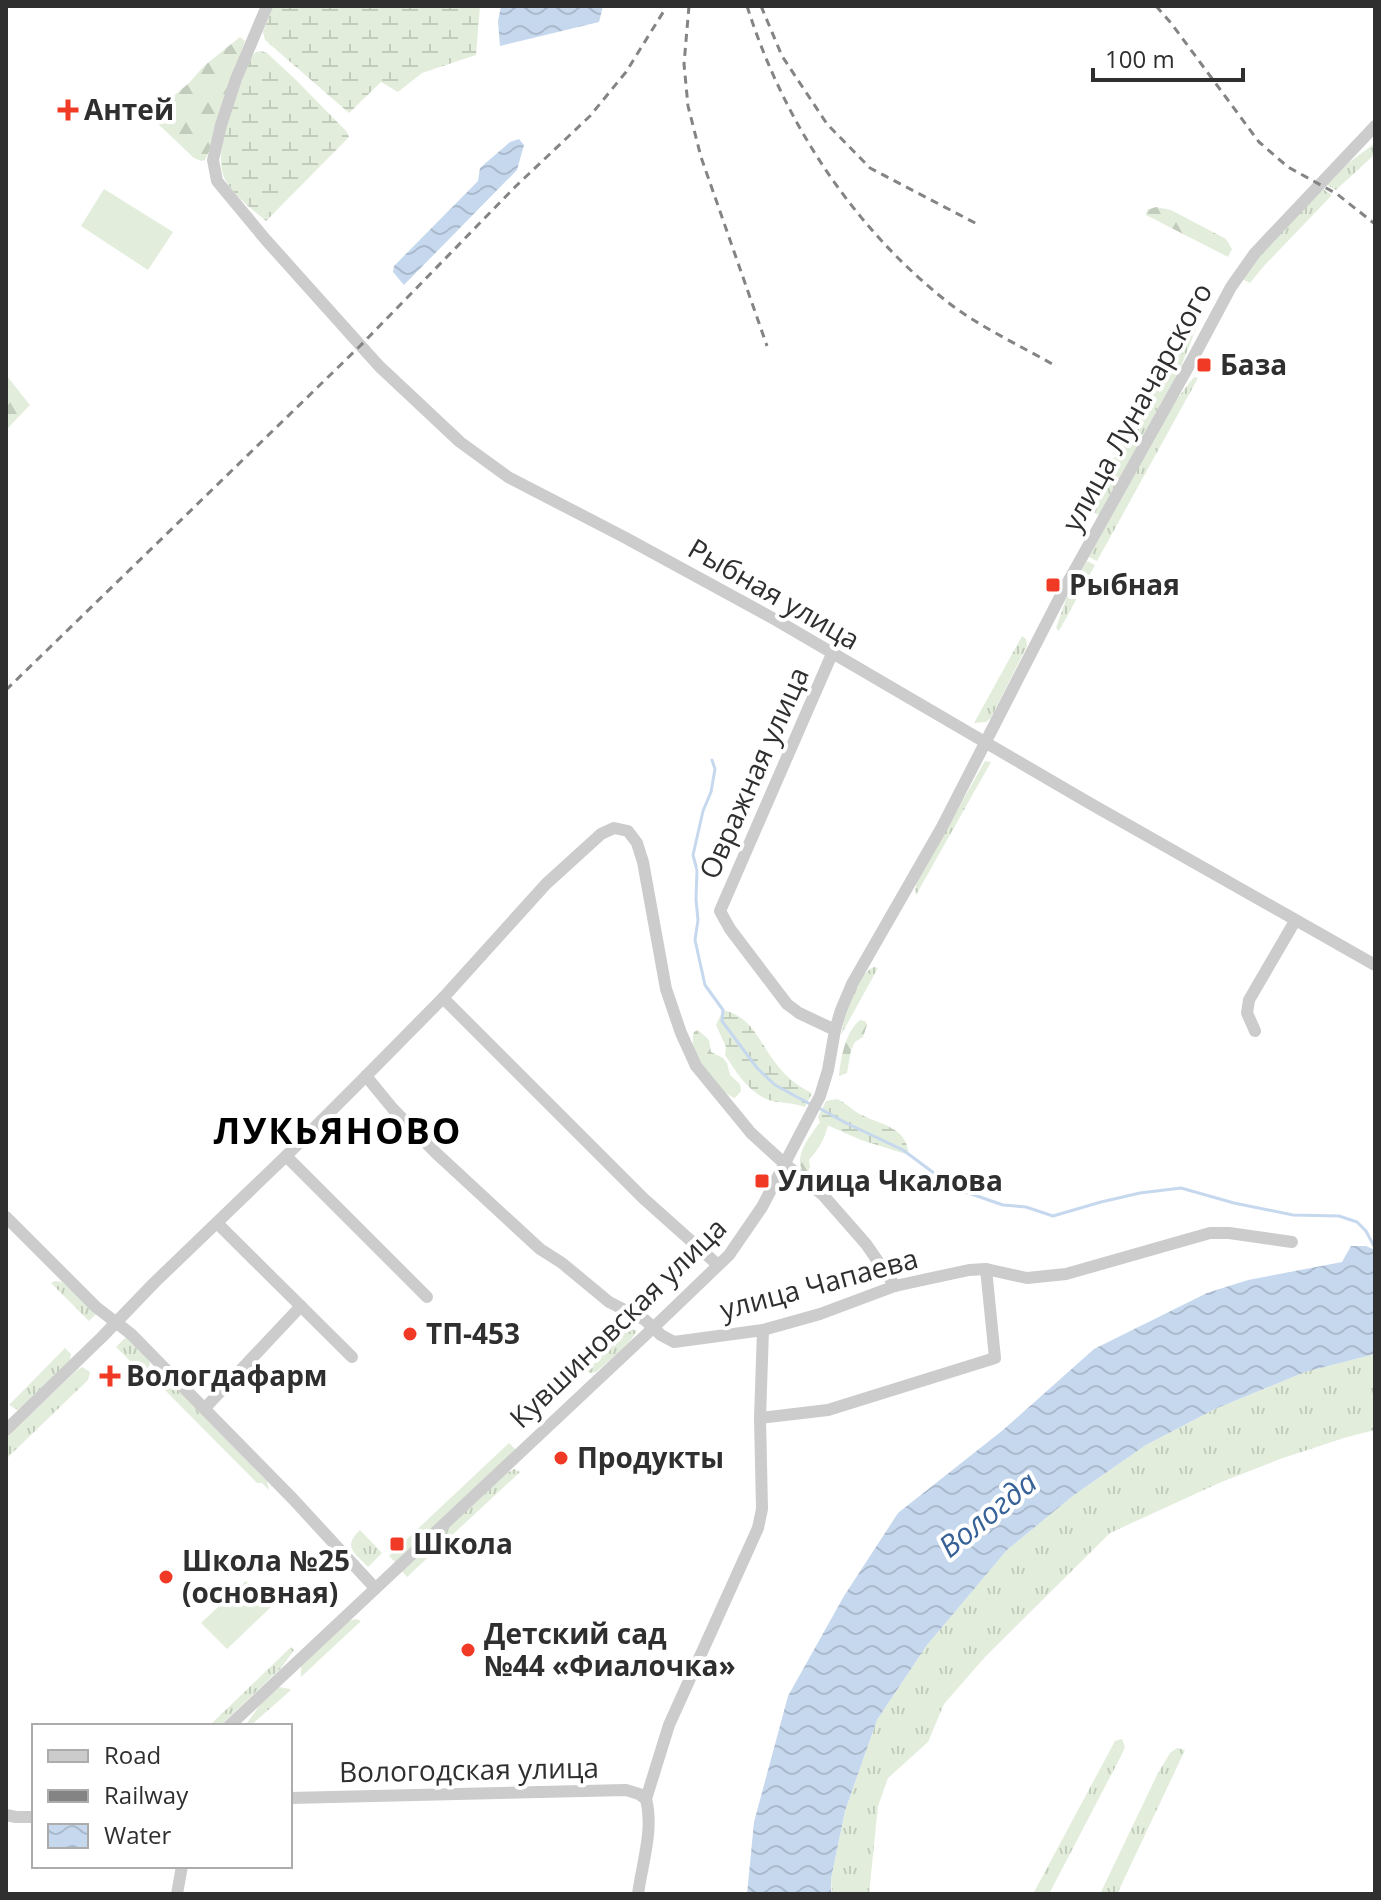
<svg xmlns="http://www.w3.org/2000/svg" width="1381" height="1900" font-family="'Open Sans',sans-serif">
  <style>
    .grass { fill: url(#grass-tufts) }
    .forest { fill: url(#forest-firs) }
    .wetland { fill: url(#wetland-marsh) }
    .pitch { fill: #e2eddb }
    .water { fill: url(#water-waves) }
    .lines { fill: none; stroke-linecap: round; stroke-linejoin: round }
    .stream { stroke: #c6d8ee; stroke-width: 3 }
    .minor { stroke: #ccc; stroke-width: 12 }
    .rail { stroke: #848484; stroke-width: 3; stroke-dasharray: 8 6; stroke-linecap: butt }
    .poi-dot { fill: #f13a25; stroke: #fff; stroke-width: 3 }
    .labels { text-anchor: middle; stroke-width: 8; stroke-linejoin: round; paint-order: stroke }
    .poi-label { font-size: 28px; font-weight: bold; fill: #2f2f2f; stroke: #fff; text-anchor: start }
    .street-label { font-size: 28px; fill: #2f2f2f; stroke: #fff }
    .water-label { font-size: 30px; font-style: italic; fill: #376197; stroke: #fff }
    .district-label { font-size: 36px; font-weight: bold; letter-spacing: 2px; fill: #000; stroke: #fff }
  </style>
  <defs>
    <pattern id="grass-tufts" width="24" height="20" patternUnits="userSpaceOnUse" patternTransform="scale(2)"><rect width="24" height="20" fill="#e2eddb"/><path d="M3 7l-1-3M5 7V3M7 7l1-3M15 17l-1-3M17 17v-4M19 17l1-3" fill="none" stroke="#c2ccbc"/></pattern>
    <pattern id="forest-firs" width="22" height="20" patternUnits="userSpaceOnUse" patternTransform="scale(2)"><rect width="22" height="20" fill="#e2eddb"/><path d="M5 1l3.5 6h-7zM16 11l3.5 6h-7z" fill="#c2ccbc"/></pattern>
    <pattern id="wetland-marsh" width="20" height="14" patternUnits="userSpaceOnUse" patternTransform="scale(2)"><rect width="20" height="14" fill="#e2eddb"/><path d="M1 5h8M5 5V1M11 12h8M15 12V8" fill="none" stroke="#c2ccbc"/></pattern>
    <pattern id="water-waves" width="16" height="10" patternUnits="userSpaceOnUse" patternTransform="scale(2)"><rect width="16" height="10" fill="#c6d8ee"/><path d="M0 5q4-4 8 0t8 0" fill="none" stroke="#aabacc"/></pattern>
  </defs>
  <rect width="100%" height="100%" fill="#fff"/>
  <g class="grass">
    <polygon points="1375,143 1375,154 1336,190 1327,185 1347,164"/>
    <polygon points="1323,189 1332,195 1263,267 1250,283 1242,279 1259,256"/>
    <polygon points="1191,326 1196,329 1180,369 1099,515 1085,508 1136,420 1140,418"/>
    <polygon points="1194,377 1198,378 1097,561 1089,557 1173,404"/>
    <polygon points="1087,561 1095,565 1059,631 1056,628 1066,599"/>
    <polygon points="1022,636 1026,639 1027,646 991,718 986,722 974,723"/>
    <polygon points="985,761 991,762 916,895 915,891 917,881"/>
    <path d="M 874,967 L 878,968 L 841,1035 C 845,1015 854,976 874,967 Z"/>
    <polygon points="55,1281 62,1282 96,1314 89,1321 51,1283"/>
    <path d="M 629,1328 L 637,1331 C 629,1346 609,1360 596,1372 L 591,1373 L 586,1371 Z"/>
    <polygon points="126,1337 149,1361 150,1364 146,1372 137,1368 116,1347"/>
    <polygon points="65,1348 71,1354 70,1362 18,1410 9,1405"/>
    <polygon points="1375,1354 1375,1430 1347,1437 1280,1459 1219,1483 1110,1533 985,1657 944,1704 928,1742 888,1778 878,1806 869,1894 832,1894 831,1879 845,1811 877,1720 927,1645 1007,1550 1074,1495 1146,1445 1215,1409 1305,1372"/>
    <polygon points="82,1367 90,1372 88,1380 6,1459 6,1438 76,1371"/>
    <polygon points="157,1374 165,1377 267,1481 269,1490 262,1483 257,1483 152,1377"/>
    <polygon points="509,1443 516,1450 396,1563 389,1556"/>
    <polygon points="514,1469 520,1472 407,1577 402,1571 507,1473"/>
    <path d="M 360,1530 L 382,1553 L 368,1567 C 355,1553 342,1547 360,1530 Z"/>
    <polygon points="356,1619 361,1621 301,1677 301,1666 348,1621"/>
    <polygon points="291,1647 294,1650 281,1668 220,1726 209,1726"/>
    <polygon points="279,1687 290,1689 290,1691 250,1726 245,1726 262,1702"/>
    <polygon points="1122,1739 1125,1747 1122,1754 1049,1894 1033,1894 1115,1741"/>
    <polygon points="1177,1748 1185,1750 1117,1894 1100,1894 1157,1775 1170,1753"/>
  </g>
  <g class="forest">
    <polygon points="240,37 245,41 228,86 211,147 205,160 201,161 194,158 155,121 154,116 157,110 189,83 204,66"/>
    <polygon points="1156,207 1171,210 1226,239 1232,249 1228,257 1146,215 1147,210"/>
    <polygon points="6,375 30,405 6,430"/>
    <path d="M 860,1020 L 865,1021 L 867,1025 L 863,1037 L 855,1042 L 851,1050 L 847,1073 L 839,1076 C 841,1057 845,1033 860,1020 Z"/>
    <path d="M 698,1030 L 709,1040 L 711,1052 L 723,1058 L 727,1063 L 730,1075 L 740,1084 L 741,1091 L 735,1098 C 717,1092 686,1052 694,1032 Z"/>
    <path d="M 820,1122 L 828,1125 C 825,1139 818,1150 809,1160 L 810,1167 L 808,1172 L 804,1173 C 792,1157 810,1136 820,1122 Z"/>
  </g>
  <g class="wetland">
    <polygon points="273,6 480,6 476,55 422,73 398,92 381,82 349,113 265,40 263,32"/>
    <path d="M 261,51 L 267,53 L 296,80 L 347,132 L 349,137 L 266,221 C 252,209 235,197 226,181 C 209,154 240,84 252,56 L 256,52 Z"/>
    <path d="M 723,1010 C 751,1016 759,1041 774,1061 C 784,1075 797,1086 812,1093 L 805,1107 C 794,1103 783,1103 772,1101 C 750,1095 737,1073 725,1055 L 726,1047 L 716,1025 Z"/>
    <path d="M 837,1099 C 846,1103 851,1109 858,1113 C 881,1126 906,1125 909,1155 L 861,1140 L 820,1122 L 818,1117 L 826,1101 Z"/>
  </g>
  <g class="pitch">
    <polygon points="104,189 173,232 148,270 81,226"/>
    <polygon points="246,1581 271,1607 227,1649 201,1623"/>
  </g>
  <g class="water">
    <polygon points="501,6 603,6 599,22 500,46 498,21"/>
    <polygon points="519,139 524,145 517,170 404,285 393,272 394,266 478,181 480,168 510,142"/>
    <polygon points="1351,1246 1366,1246 1375,1250 1375,1354 1305,1372 1215,1409 1146,1445 1074,1495 1007,1550 927,1645 877,1720 845,1811 831,1879 831,1894 747,1894 754,1822 788,1696 844,1596 898,1513 1003,1430 1094,1349 1207,1293 1248,1280 1342,1262"/>
  </g>
  <g class="lines">
    <g class="stream">
      <polyline points="712,760 715,769 711,792 703,811 693,855 697,870 696,899 698,920 695,940 705,985 723,1010 722,1021 757,1068 775,1085 810,1104"/>
      <polyline points="817,1107 846,1123 903,1150 954,1188 1003,1205 1026,1207 1053,1216 1101,1202 1140,1193 1181,1188 1234,1203 1293,1215 1339,1216 1357,1222 1366,1231 1375,1248"/>
    </g>
    <g class="minor">
      <polyline points="267,6 236,79 221,125 213,160 217,181 266,240 379,366 460,442 508,477 624,537 776,620 1091,804 1375,965"/>
      <polyline points="832,654 720,911 730,929 787,1004 799,1013 835,1030"/>
      <polyline points="443,998 643,1198 718,1265"/>
      <polyline points="1255,1031 1247,1013 1249,1000 1295,921"/>
      <polyline points="366,1076 393,1109 436,1153 540,1249 562,1263 609,1302 645,1320 661,1335 674,1342 763,1330 820,1314 895,1286 969,1270 986,1269 1027,1278 1066,1274 1210,1233 1229,1233 1292,1242"/>
      <polyline points="286,1156 427,1297"/>
      <polyline points="6,1217 96,1307 131,1334 293,1499 375,1588"/>
      <polyline points="217,1223 352,1357"/>
      <polyline points="205,1408 301,1306"/>
      <polyline points="760,1418 828,1410 995,1358 986,1269"/>
      <polyline points="6,1430 102,1337 154,1283 286,1156 366,1076 443,998 546,884 601,834 614,828 628,831 637,843 643,862 666,989 681,1033 696,1066 751,1133 785,1164 823,1195 866,1244 895,1286"/>
      <polyline points="229,1726 653,1328 729,1255 762,1207 820,1096 828,1070 835,1030 841,1010 852,984 942,827 1063,591 1192,360 1231,287 1255,253 1375,126"/>
      <polyline points="290,1798 626,1790 639,1794 646,1799"/>
      <polyline points="6,1815 16,1817 34,1817"/>
      <polyline points="177,1894 182,1866"/>
      <path d="M 638,1894 C 642,1864 654,1829 646,1799 L 669,1725 L 758,1528 L 762,1509 L 760,1418 L 763,1330"/>
    </g>
    <g class="rail">
      <polyline points="689,6 684,64 688,106 701,157 767,346"/>
      <path d="M 747,6 C 783,120 851,225 945,300 C 976,325 1019,345 1054,365"/>
      <polyline points="761,6 782,56 827,124 870,168 979,225"/>
      <polyline points="1156,6 1171,23 1259,142 1288,167 1337,194 1375,224"/>
      <polyline points="6,690 360,346 516,186 590,116 626,72 667,6"/>
    </g>
  </g>
  <g class="poi-dot">
    <path d="M64 98h8v8h8v8h-8v8h-8v-8h-8v-8h8z"/>
    <rect x="1196" y="357" width="16" height="16" rx="4"/>
    <rect x="1045" y="577" width="16" height="16" rx="4"/>
    <rect x="754" y="1173" width="16" height="16" rx="4"/>
    <circle cx="410" cy="1334" r="8"/>
    <path d="M106 1364h8v8h8v8h-8v8h-8v-8h-8v-8h8z"/>
    <circle cx="561" cy="1458" r="8"/>
    <rect x="389" y="1536" width="16" height="16" rx="4"/>
    <circle cx="166" cy="1577" r="8"/>
    <circle cx="468" cy="1650" r="8"/>
  </g>
  <g class="labels">
    <g class="poi-label">
      <text x="84" y="120">Антей</text>
      <text x="1220" y="375">База</text>
      <text x="1069" y="595">Рыбная</text>
      <text x="778" y="1191">Улица Чкалова</text>
      <text x="426" y="1344">ТП-453</text>
      <text x="126" y="1386">Вологдафарм</text>
      <text x="577" y="1468">Продукты</text>
      <text x="413" y="1554">Школа</text>
      <text x="182" y="1571">Школа №25<tspan x="182" dy="32">(основная)</tspan></text>
      <text x="484" y="1644">Детский сад<tspan x="484" dy="32">№44 «Фиалочка»</tspan></text>
    </g>
    <g class="street-label">
      <text transform="translate(1137 407) rotate(-61)" y="10">улица Луначарского</text>
      <text transform="translate(774 594) rotate(30)" y="10">Рыбная улица</text>
      <text transform="translate(754 773) rotate(-66)" y="10">Овражная улица</text>
      <text transform="translate(819 1284) rotate(-15)" y="10">улица Чапаева</text>
      <text transform="translate(618 1323) rotate(-44)" y="10">Кувшиновская улица</text>
      <text transform="translate(469 1770) rotate(-1)" y="10">Вологодская улица</text>
    </g>
    <g class="water-label">
      <text transform="translate(988 1515) rotate(-39)" y="10">Вологда</text>
    </g>
    <g class="district-label">
      <text x="338" y="1144">ЛУКЬЯНОВО</text>
    </g>
  </g>
  <rect width="1381" height="1900" fill="none" stroke="#2f2f2f" stroke-width="16"/>
  <rect x="32" y="1724" width="260" height="144" fill="#ffffff" stroke="#acacac" stroke-width="2"/>
  <rect x="48" y="1750" width="40" height="12" fill="#cccccc" stroke="#acacac" stroke-width="2"/>
  <text x="104" y="1764" font-size="24" fill="#2f2f2f">Road</text>
  <rect x="48" y="1790" width="40" height="12" fill="#848484" stroke="#acacac" stroke-width="2"/>
  <text x="104" y="1804" font-size="24" fill="#2f2f2f">Railway</text>
  <rect x="48" y="1824" width="40" height="24" fill="url(#water-waves)" stroke="#acacac" stroke-width="2"/>
  <text x="104" y="1844" font-size="24" fill="#2f2f2f">Water</text>
  <path d="M1093 68v12h150v-12" fill="none" stroke="#2f2f2f" stroke-width="4"/>
  <text x="1105" y="68" font-size="24" fill="#2f2f2f" stroke="#ffffff" stroke-width="6" paint-order="stroke">100 m</text>
</svg>
